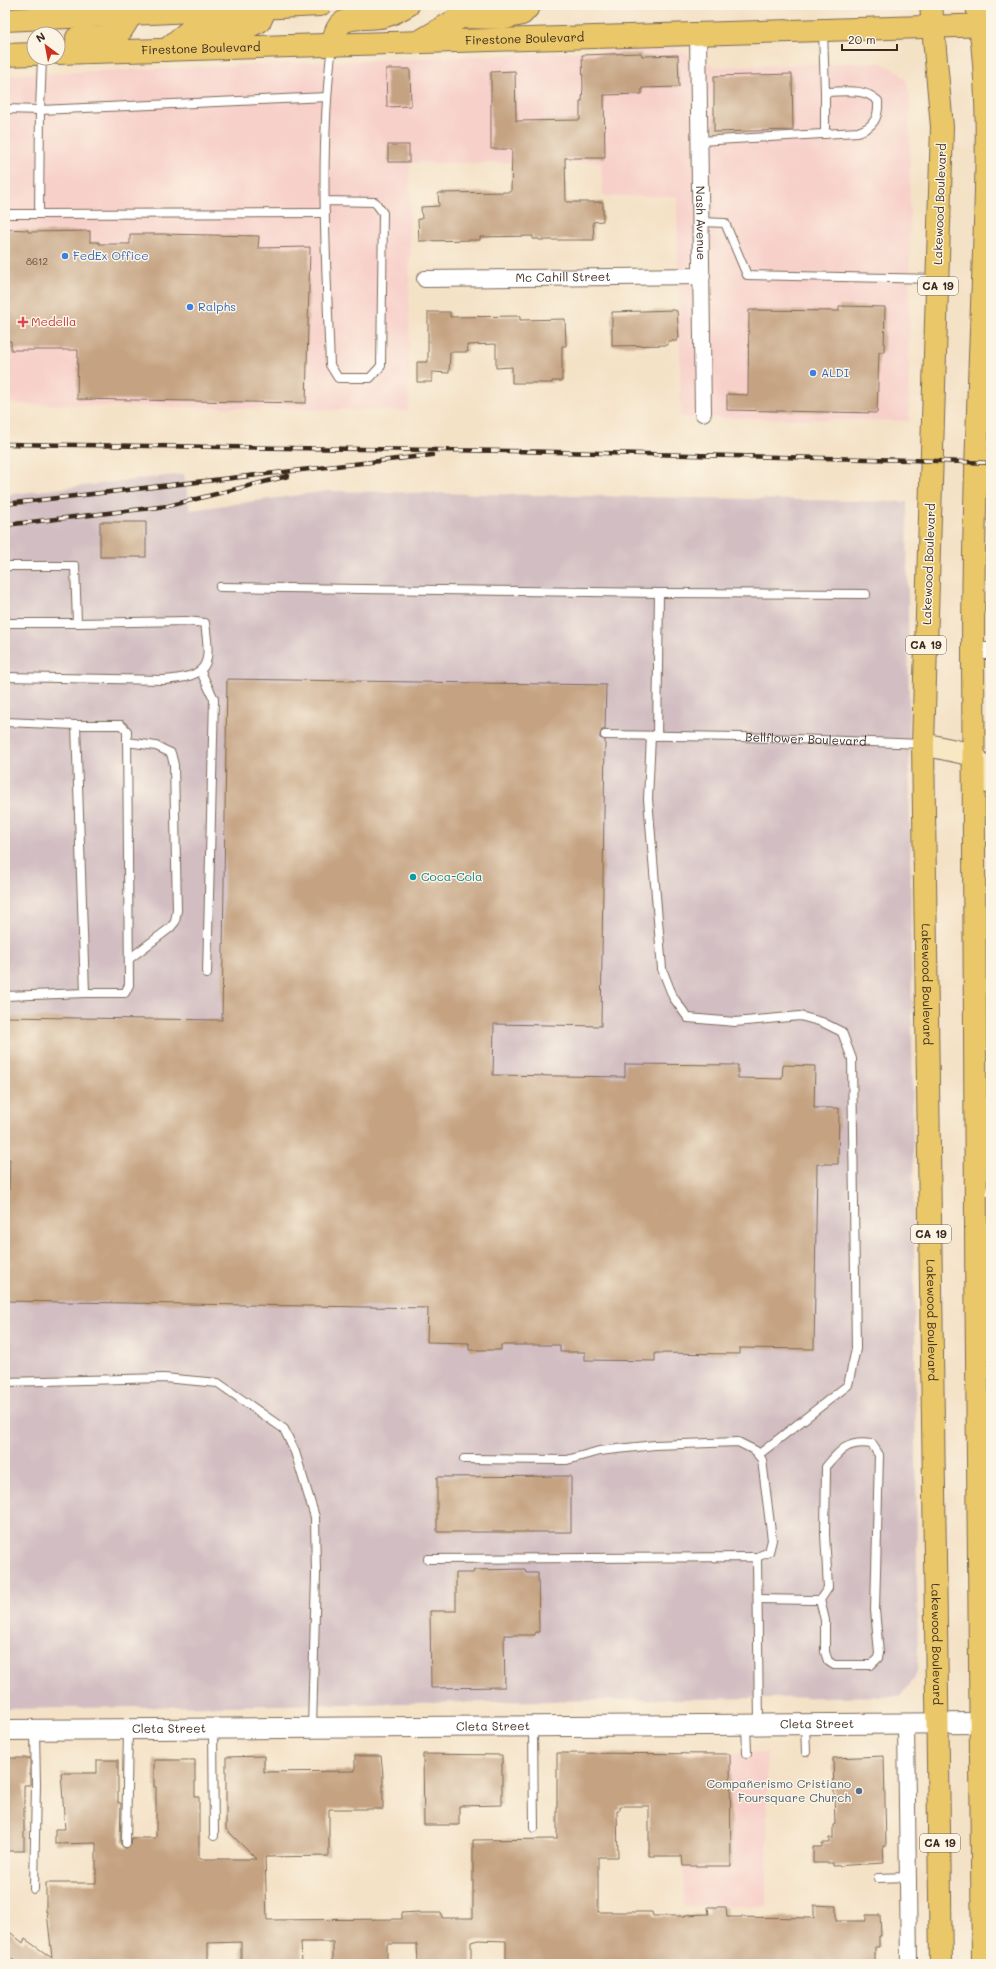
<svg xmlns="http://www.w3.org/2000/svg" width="996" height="1969" font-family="Mali,sans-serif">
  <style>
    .built { fill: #f7d0ca }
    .industrial { fill: #d2bec2 }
    .building { fill: #c5a382 }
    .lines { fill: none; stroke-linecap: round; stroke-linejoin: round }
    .service-casing { stroke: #7c6a59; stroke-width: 10 }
    .minor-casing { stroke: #7c6a59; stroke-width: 18 }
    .tertiary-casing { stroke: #7c6a59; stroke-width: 22 }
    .secondary-casing { stroke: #7c6a59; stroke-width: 24 }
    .primary-casing { stroke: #7c6a59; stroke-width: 24 }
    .service { stroke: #fff; stroke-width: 8 }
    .minor { stroke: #fff; stroke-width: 16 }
    .tertiary { stroke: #fff; stroke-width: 20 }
    .secondary { stroke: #f7e9c3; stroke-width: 22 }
    .primary { stroke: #eac769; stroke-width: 22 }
    .rail-casing { stroke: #3b2a1e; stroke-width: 4.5 }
    .rail { stroke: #fcf5e5; stroke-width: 3; stroke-dasharray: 9; stroke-linecap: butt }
    .shop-dot { fill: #3f7fe0; stroke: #fcf5e5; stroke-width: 1.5 }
    .health-dot { fill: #e0444e; stroke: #fcf5e5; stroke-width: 1.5 }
    .culture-dot { fill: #0f9aa8; stroke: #fcf5e5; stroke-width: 1.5 }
    .service-dot { fill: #5c6f8a; stroke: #fcf5e5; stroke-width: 1.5 }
    .labels { text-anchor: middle; stroke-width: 3; stroke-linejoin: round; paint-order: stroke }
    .number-label { font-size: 10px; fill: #5e4837 }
    .shield { fill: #fcf5e5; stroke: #75675a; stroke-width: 1 }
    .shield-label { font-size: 11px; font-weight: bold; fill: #3b2a1e }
    .street-label { font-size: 12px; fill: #3b2a1e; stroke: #fcf5e5 }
    .shop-label { font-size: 12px; fill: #366cbe; stroke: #fcf5e5; text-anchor: start }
    .health-label { font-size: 12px; fill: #be3a42; stroke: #fcf5e5; text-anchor: start }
    .culture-label { font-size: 12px; fill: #0d838f; stroke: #fcf5e5; text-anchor: start }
    .service-label { font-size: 12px; fill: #4e5e75; stroke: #fcf5e5; text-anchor: end }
  </style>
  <rect width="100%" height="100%" fill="#fcf5e5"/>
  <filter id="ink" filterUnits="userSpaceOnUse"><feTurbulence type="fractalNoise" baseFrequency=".025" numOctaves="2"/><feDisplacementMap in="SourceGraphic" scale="8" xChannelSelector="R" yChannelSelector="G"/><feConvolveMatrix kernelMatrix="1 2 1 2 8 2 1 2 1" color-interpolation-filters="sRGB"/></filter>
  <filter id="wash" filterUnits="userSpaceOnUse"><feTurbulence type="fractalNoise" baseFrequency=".012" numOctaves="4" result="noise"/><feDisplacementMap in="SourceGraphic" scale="16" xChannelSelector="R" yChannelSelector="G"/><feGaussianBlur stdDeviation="0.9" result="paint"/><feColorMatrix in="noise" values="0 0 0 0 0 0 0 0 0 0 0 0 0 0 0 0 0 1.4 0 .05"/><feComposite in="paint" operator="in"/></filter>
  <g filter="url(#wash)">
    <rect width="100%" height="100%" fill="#f4e2c7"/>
    <g class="built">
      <polygon points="673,48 715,67 879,62 895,69 907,81 910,103 909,421 681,417 677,196 603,196 601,162 410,163 409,411 5,404 5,75"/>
      <polygon points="681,1753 767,1753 767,1906 684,1906"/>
    </g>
    <polygon class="industrial" points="184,474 190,510 328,491 907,502 918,1666 914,1680 899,1696 5,1709 5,495"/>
    <g id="blocks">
      <g class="building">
        <polygon points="641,53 642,56 647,56 678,55 679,87 642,88 642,94 604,95 605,158 565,158 566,202 603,202 603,221 593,222 594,240 539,240 539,239 533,239 533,236 480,237 480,240 419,241 418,219 422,219 421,207 439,206 438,193 511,192 512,149 491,149 491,72 515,71 516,121 580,120 580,101 582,101 583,87 582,55"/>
        <polygon points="386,69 410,69 411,106 387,107"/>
        <polygon points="792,74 793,130 714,132 714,76"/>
        <rect x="388" y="145" width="21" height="17"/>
        <polygon points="5,229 28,230 28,232 90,231 90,242 99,242 99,244 130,244 130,234 160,234 259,236 258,248 310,247 306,403 77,399 78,350 11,350 11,341 5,341"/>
        <polygon points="839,306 885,307 884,352 879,352 877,413 727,410 727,394 748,395 749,310 839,311"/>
        <polygon points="674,310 677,311 679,338 677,338 677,341 668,341 668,345 612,346 612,312"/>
        <polygon points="428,312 450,312 450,317 520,316 520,320 565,319 566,346 562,346 562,381 552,381 552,383 512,383 512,367 496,368 496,344 467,345 468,352 450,352 449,373 432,372 432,382 417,382 417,362 428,362"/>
        <rect x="100" y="522" width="46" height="35"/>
        <polygon points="227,679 606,685 605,730 602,730 600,735 600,738 605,740 601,1026 494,1024 493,1075 625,1077 625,1064 738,1065 738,1078 782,1079 783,1065 815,1066 814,1108 839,1108 838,1164 817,1164 814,1349 740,1348 740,1354 655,1353 655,1361 585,1360 585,1352 560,1352 560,1345 501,1345 501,1350 469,1350 469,1343 427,1342 428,1308 5,1301 5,1189 9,1190 10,1159 5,1159 5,1017 222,1020"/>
        <polygon points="571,1476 571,1532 437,1532 437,1477"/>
        <polygon points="525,1569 526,1573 538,1573 539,1632 535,1632 535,1635 504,1635 505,1687 431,1688 430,1611 456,1611 456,1573 473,1573 474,1570"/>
        <polygon points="557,1753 730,1754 731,1866 683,1866 682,1856 649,1856 649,1806 620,1806 620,1810 617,1810 618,1857 598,1857 598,1912 652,1912 653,1916 685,1916 685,1915 709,1914 708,1907 726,1907 727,1917 814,1918 814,1905 836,1906 836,1921 866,1921 866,1915 880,1915 881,1936 879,1936 879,1947 875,1947 875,1964 506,1964 506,1941 478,1940 471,1942 471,1964 418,1964 417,1944 387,1944 387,1964 333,1964 333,1942 301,1942 302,1964 241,1964 241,1942 208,1943 208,1964 18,1964 5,1953 5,1928 23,1943 25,1939 52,1958 47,1912 46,1912 46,1883 96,1883 96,1843 55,1844 55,1829 65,1829 61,1773 97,1773 97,1760 118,1760 118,1803 121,1803 120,1843 123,1847 126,1848 131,1845 132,1838 156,1838 156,1787 154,1787 154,1760 195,1760 195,1797 199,1797 199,1859 256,1859 226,1829 226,1757 264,1756 264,1772 355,1771 355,1756 381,1756 383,1775 383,1809 329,1809 329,1856 265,1857 267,1920 402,1919 402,1913 419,1912 419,1913 442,1913 442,1918 473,1918 473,1840 557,1839"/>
        <polygon points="423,1754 502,1755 502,1805 459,1806 459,1825 424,1825"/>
        <polygon points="884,1756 886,1846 883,1846 884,1863 833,1866 833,1863 813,1863 813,1847 822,1847 822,1843 829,1843 829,1838 833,1838 833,1825 835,1824 833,1758"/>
        <polygon points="5,1758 30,1758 30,1785 24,1785 24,1851 5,1851"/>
      </g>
    </g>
  </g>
  <g filter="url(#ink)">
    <use href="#blocks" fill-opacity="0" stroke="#7c6a59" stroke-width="1"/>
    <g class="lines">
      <defs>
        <g id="service">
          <polyline points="42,58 40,110 39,214 325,213"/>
          <polyline points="825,92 825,134"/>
          <polyline points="5,109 40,110 327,97"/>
          <path d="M 700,141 L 858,132 C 874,127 879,117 878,101 C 863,87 844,92 825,92 L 823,31"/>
          <path d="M 325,201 L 375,202 L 383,213 L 381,366 L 370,378 L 338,378 L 330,365 C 326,259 319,151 332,46"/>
          <polyline points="5,214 39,214"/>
          <polyline points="701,222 725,223 747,275 938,279"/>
          <polyline points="5,566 75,566 77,623 5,623"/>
          <polyline points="220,587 659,593 657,736"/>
          <polyline points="659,593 866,594"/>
          <polyline points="201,672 214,699 207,974"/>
          <path d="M 5,677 L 164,680 C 210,676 211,666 205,623 L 186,621 L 77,623"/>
          <polyline points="5,722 76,725 85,993 5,996"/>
          <polyline points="76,725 121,725 127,731 129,985 125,993 85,993"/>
          <path id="s1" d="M 605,735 L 741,737 L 922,744"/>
          <polyline points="651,736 648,799 662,969 673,997 688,1018 735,1022 800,1016 822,1022 842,1032 852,1059 856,1349 848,1385 758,1455"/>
          <polyline points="127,742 156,746 171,753 174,765 177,910 175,922 170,928 129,959"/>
          <polyline points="976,1137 991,1137"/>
          <polyline points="976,1192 991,1191"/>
          <polyline points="977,1229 991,1229"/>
          <polyline points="5,1382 164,1378 218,1383 284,1429 295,1452 315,1517 316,1574 312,1728"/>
          <polyline points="464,1459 567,1460 599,1451 655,1445 738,1442 756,1451 762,1460 772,1540 769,1552 757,1557"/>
          <polyline points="428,1559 757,1557 759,1724"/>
          <path d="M 758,1599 L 812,1600 L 820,1600 L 828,1588 L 825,1534 L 826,1467 C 840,1450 848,1440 872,1444 L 879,1455 L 875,1610 L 879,1653 L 878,1658 L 871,1665 L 834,1665 L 828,1661 L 825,1652 L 825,1620 L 820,1600"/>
          <polyline points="746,1725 747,1753"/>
          <polyline points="805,1725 806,1752"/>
          <polyline points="533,1727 534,1828"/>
          <polyline points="213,1729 214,1836"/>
          <polyline points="126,1843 128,1730"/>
          <polyline points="878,1878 908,1877"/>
          <polyline points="34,1889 36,1785 35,1730"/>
        </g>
        <g id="minor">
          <path id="s2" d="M 698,34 L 703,413"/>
          <path id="s3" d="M 425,279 L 702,276"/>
          <polyline points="973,651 991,651"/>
          <polyline points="906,1723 909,1964"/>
        </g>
        <g id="tertiary">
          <path id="s4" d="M 5,1730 L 981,1723"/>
        </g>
        <polyline id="secondary" points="923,744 974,755 991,783"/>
        <g id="primary">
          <path id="s5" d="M 931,5 L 942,127 L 923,744 L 941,1964"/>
          <path d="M 977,5 C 992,95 986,189 983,280 C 978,405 973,530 973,654 C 973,1091 979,1527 983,1964"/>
          <polyline points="5,20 320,5"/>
          <polyline points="77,38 104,37 121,31 131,15"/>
          <polyline points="420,41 461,17 504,18 522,14 530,5"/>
          <path d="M 333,45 C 336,9 360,22 385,16 C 393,14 401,9 408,5"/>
          <polyline points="166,50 189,31 248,27 260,21 266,8"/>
          <path id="s6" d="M 58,53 L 991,25"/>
          <polyline points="5,55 34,54"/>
        </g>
      </defs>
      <use href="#service" class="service-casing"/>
      <use href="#minor" class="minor-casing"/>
      <use href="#tertiary" class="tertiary-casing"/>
      <use href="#secondary" class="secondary-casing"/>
      <use href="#primary" class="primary-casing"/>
      <use href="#service" class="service"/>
      <use href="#minor" class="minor"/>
      <use href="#tertiary" class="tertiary"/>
      <use href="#secondary" class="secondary"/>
      <use href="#primary" class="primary"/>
      <defs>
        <g id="rail">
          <polyline points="5,444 511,451 911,460 991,463"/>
          <polyline points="5,504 432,455"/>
          <polyline points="5,525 168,506 288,476"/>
        </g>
      </defs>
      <use href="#rail" class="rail-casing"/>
      <use href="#rail" class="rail"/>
    </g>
  </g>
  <g class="shop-dot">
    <circle cx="65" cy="256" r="4"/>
    <circle cx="190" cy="307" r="4"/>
    <circle cx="813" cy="373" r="4"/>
  </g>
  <path class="health-dot" d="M21 316h4v4h4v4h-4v4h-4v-4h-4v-4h4z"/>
  <circle class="culture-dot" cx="413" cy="877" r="4"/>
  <circle class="service-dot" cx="859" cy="1791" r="4"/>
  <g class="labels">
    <g class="number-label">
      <text x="37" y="265">8612</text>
    </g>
    <g class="shield">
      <rect x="918" y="277" width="40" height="18" rx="3"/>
      <rect x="906" y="636" width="40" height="18" rx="3"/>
      <rect x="911" y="1225" width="40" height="18" rx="3"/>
      <rect x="920" y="1834" width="40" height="18" rx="3"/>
    </g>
    <g class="shield-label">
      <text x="938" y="290">CA 19</text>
      <text x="926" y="649">CA 19</text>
      <text x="931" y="1238">CA 19</text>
      <text x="940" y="1847">CA 19</text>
    </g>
    <g class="street-label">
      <text dy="4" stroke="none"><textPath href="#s6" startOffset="467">Firestone Boulevard</textPath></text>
      <text dy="4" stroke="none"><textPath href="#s6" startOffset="143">Firestone Boulevard</textPath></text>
      <text transform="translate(940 204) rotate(-88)" y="4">Lakewood Boulevard</text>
      <text dy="4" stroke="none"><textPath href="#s2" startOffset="189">Nash Avenue</textPath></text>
      <text dy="4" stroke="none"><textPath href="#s3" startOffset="138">Mc Cahill Street</textPath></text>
      <text transform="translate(929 564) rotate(-88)" y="4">Lakewood Boulevard</text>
      <text dy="4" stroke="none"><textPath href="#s1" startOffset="201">Bellflower Boulevard</textPath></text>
      <text dy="4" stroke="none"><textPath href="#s5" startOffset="980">Lakewood Boulevard</textPath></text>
      <text dy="4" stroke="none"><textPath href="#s5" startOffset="1316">Lakewood Boulevard</textPath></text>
      <text dy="4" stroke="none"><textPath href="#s5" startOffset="1640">Lakewood Boulevard</textPath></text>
      <text dy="4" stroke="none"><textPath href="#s4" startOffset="812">Cleta Street</textPath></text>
      <text dy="4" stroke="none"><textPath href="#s4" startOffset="488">Cleta Street</textPath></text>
      <text dy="4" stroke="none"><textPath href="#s4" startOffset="164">Cleta Street</textPath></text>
    </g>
    <g class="shop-label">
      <text x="73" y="260">FedEx Office</text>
      <text x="198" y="311">Ralphs</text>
      <text x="821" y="377">ALDI</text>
    </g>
    <g class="health-label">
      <text x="31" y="326">Medella</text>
    </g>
    <g class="culture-label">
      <text x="421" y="881">Coca-Cola</text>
    </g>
    <g class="service-label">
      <text x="851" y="1788">Compañerismo Cristiano<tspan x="851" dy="14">Foursquare Church</tspan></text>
    </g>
  </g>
  <rect width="996" height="1969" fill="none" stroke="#fcf5e5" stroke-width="20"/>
  <g transform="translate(46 46) rotate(328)"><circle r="19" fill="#fcf5e5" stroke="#afa495"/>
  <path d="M0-3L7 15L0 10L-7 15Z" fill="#c8321e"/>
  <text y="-6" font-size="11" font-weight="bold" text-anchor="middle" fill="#3b2a1e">N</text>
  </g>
  <path d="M842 44v6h55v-6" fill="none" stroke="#3b2a1e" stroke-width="2"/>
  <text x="848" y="44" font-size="12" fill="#3b2a1e" stroke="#fcf5e5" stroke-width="3" paint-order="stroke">20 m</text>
</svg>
